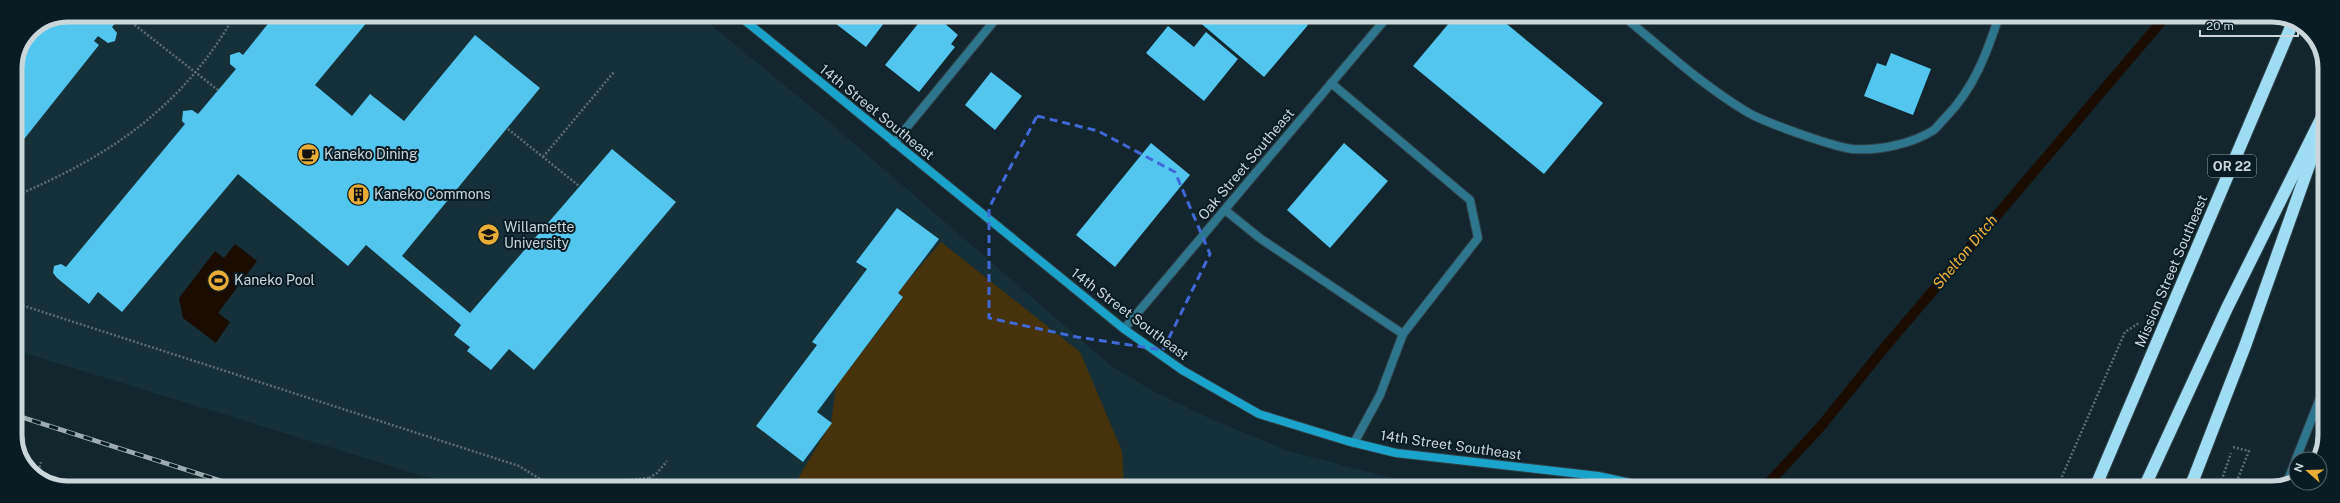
<svg xmlns="http://www.w3.org/2000/svg" width="2340" height="503" font-family="'Public Sans',sans-serif">
  <style>
    .built { fill: #16303a }
    .green { fill: #46320b }
    .water { fill: #1a0c00 }
    .lines { fill: none; stroke-linecap: round; stroke-linejoin: round }
    .stream { stroke: #1a0c00; stroke-width: 10 }
    .building { fill: #52c6ee }
    .lane-casing { stroke: #304249; stroke-width: 10 }
    .street-casing { stroke: #304249; stroke-width: 10 }
    .secondary-casing { stroke: #304249; stroke-width: 10 }
    .highway-casing { stroke: #304249; stroke-width: 14 }
    .path { stroke: #5d6d73; stroke-width: 2.5; stroke-dasharray: 2 2; stroke-linecap: butt }
    .lane { stroke: #2e758e; stroke-width: 8 }
    .street { stroke: #2e758e; stroke-width: 8 }
    .secondary { stroke: #1ba4cb; stroke-width: 8 }
    .highway { stroke: #9fddf5; stroke-width: 12 }
    .rail-casing { stroke: #9eacb1; stroke-width: 4.5 }
    .rail { stroke: #091c23; stroke-width: 3; stroke-dasharray: 9; stroke-linecap: butt }
    .marked { fill: none; stroke: #4069d8; stroke-width: 3; stroke-dasharray: 8 5; stroke-linejoin: round }
    .labels { text-anchor: middle; stroke-width: 4; stroke-linejoin: round; paint-order: stroke }
    .shield { fill: #091c23; stroke: #909ea3; stroke-width: 1 }
    .shield-label { font-size: 13px; font-weight: bold; fill: #cad6da }
    .street-label { font-size: 14px; fill: #cad6da; stroke: #091c23 }
    .poi-label { font-size: 14px; fill: #cad6da; stroke: #091c23; text-anchor: start }
    .water-label { font-size: 15px; font-style: italic; fill: #f0b23b; stroke: #091c23 }
    .rim { fill: none; stroke: #cad6da; stroke-width: 5 }
  </style>
  <rect width="100%" height="100%" fill="#13262d"/>
  <polygon class="built" points="68,15 699,15 828,121 1110,365 1151,390 1211,419 1288,451 1430,488 459,487 15,350 15,68 31,30"/>
  <polygon class="green" points="941,242 1080,352 1122,451 1124,487 793,487 831,423 836,386 901,301 897,293"/>
  <polygon class="water" points="235,244 257,261 218,313 230,322 216,343 183,318 179,298 215,251 224,258"/>
  <g class="lines">
    <polyline class="stream" points="1764,488 1822,425 1880,353 2166,16"/>
  </g>
  <g class="building">
    <polygon points="68,15 122,15 112,27 117,33 115,41 108,43 98,36 94,41 99,45 17,148 15,68 22,52 44,25"/>
    <polygon points="275,15 373,15 315,85 352,116 370,94 404,121 475,35 540,88 402,256 470,313 612,149 676,202 534,370 509,349 491,370 467,351 470,347 454,335 461,325 366,245 348,266 238,174 122,312 98,292 89,304 57,278 53,273 54,266 61,264 66,267 185,124 182,121 183,111 192,110 198,114 236,69 230,64 230,55 239,52 243,55"/>
    <polygon points="835,15 890,15 866,47 831,20"/>
    <polygon points="925,15 935,15 958,35 951,44 955,47 919,92 885,65"/>
    <polygon points="1191,15 1297,16 1308,25 1264,77"/>
    <polygon points="1455,16 1497,16 1603,103 1544,174 1413,66"/>
    <polygon points="1168,26 1194,47 1206,32 1238,59 1204,101 1146,53"/>
    <polygon points="1891,53 1931,69 1913,115 1864,96 1877,63 1886,66"/>
    <polygon points="991,72 1022,96 995,130 965,105"/>
    <polygon points="1151,143 1190,175 1115,267 1076,235"/>
    <polygon points="1344,143 1388,181 1330,248 1287,210"/>
    <polygon points="897,208 939,239 898,293 903,297 817,412 832,423 803,462 756,426 817,345 812,342 867,269 856,262"/>
  </g>
  <g class="lines">
    <defs>
      <g id="lane">
        <polyline points="1331,83 1470,200 1478,238 1403,334"/>
        <polyline points="894,143 999,15"/>
        <polyline points="1225,210 1261,239 1403,334 1380,395 1354,443"/>
      </g>
      <g id="street">
        <path d="M 1623,16 C 1663,49 1702,85 1747,112 C 1766,123 1831,146 1852,149 C 1878,151 1912,144 1934,130 C 1938,126 1942,121 1946,117 C 1974,88 1987,53 1999,16"/>
        <polyline points="1124,329 1388,16"/>
        <polyline points="2296,459 2324,388"/>
        <polyline points="2287,482 2296,460"/>
      </g>
      <polyline id="secondary" points="738,15 1124,329 1182,370 1259,414 1347,441 1396,453 1598,476 1653,488"/>
      <g id="highway">
        <polyline points="2095,488 2293,22"/>
        <polyline points="2144,488 2227,308 2325,111"/>
        <polyline points="2190,488 2245,346 2318,140"/>
      </g>
    </defs>
    <use href="#lane" class="lane-casing"/>
    <use href="#street" class="street-casing"/>
    <use href="#secondary" class="secondary-casing"/>
    <use href="#highway" class="highway-casing"/>
    <g class="path">
      <polyline points="122,15 218,90"/>
      <polyline points="508,129 579,186"/>
      <polyline points="543,157 614,72"/>
      <path d="M 15,196 C 112,155 182,107 235,15"/>
      <polyline points="15,303 519,466 553,487 649,478 660,487"/>
      <polyline points="2233,447 2249,451 2234,488"/>
      <polyline points="37,475 41,462"/>
      <polyline points="649,478 657,473 667,461"/>
      <polyline points="2057,488 2125,332 2139,323"/>
      <polyline points="2219,488 2231,453"/>
    </g>
    <use href="#lane" class="lane"/>
    <use href="#street" class="street"/>
    <use href="#secondary" class="secondary"/>
    <use href="#highway" class="highway"/>
    <defs>
      <polyline id="rail" points="15,415 240,487"/>
    </defs>
    <use href="#rail" class="rail-casing"/>
    <use href="#rail" class="rail"/>
  </g>
  <path class="marked" d="M 1037,116 L 1098,131 L 1175,172 L 1210,254 L 1163,350 L 1077,337 L 989,318 L 989,208 Z"/>
  <defs>
    <symbol id="cafe-disc" viewBox="-11 -11 22 22"><circle r="9.5" fill="#e8ac37" stroke="#091c23"/><path d="M-5.5-4.5H6V0H3Q3 3.5 0 3.5H-2.5Q-5.5 3.5-5.5 0ZM3-3.2v2h1.7v-2ZM-6 4.5H4V6H-6Z" fill="#111"/></symbol>
    <symbol id="building-disc" viewBox="-11 -11 22 22"><circle r="9.5" fill="#e8ac37" stroke="#091c23"/><path d="M-4-6H4V6H1V3H-1V6H-4ZM-2.5-4.3h1.7v1.8h-1.7ZM.8-4.3h1.7v1.8H.8ZM-2.5-1h1.7V.8h-1.7ZM.8-1h1.7V.8H.8Z" fill="#111"/></symbol>
    <symbol id="university-disc" viewBox="-11 -11 22 22"><circle r="9.5" fill="#e8ac37" stroke="#091c23"/><path d="M0-5L7-2L0 1L-7-2ZM-4 1L0 2.5L4 1V4Q0 6-4 4Z" fill="#111"/></symbol>
    <symbol id="stadium-disc" viewBox="-11 -11 22 22"><circle r="9.5" fill="#e8ac37" stroke="#091c23"/><path d="M0-5a6.5 5 0 1 0 0 10a6.5 5 0 1 0 0-10ZM-3.5-1.8h7v3.6h-7Z" fill="#111"/></symbol>
  </defs>
  <g fill-rule="evenodd">
    <use href="#cafe-disc" x="296" y="142" width="25" height="25"/>
    <use href="#building-disc" x="346" y="182" width="25" height="25"/>
    <use href="#university-disc" x="476" y="222" width="25" height="25"/>
    <use href="#stadium-disc" x="206" y="268" width="25" height="25"/>
  </g>
  <g class="labels">
    <rect class="shield" x="2208" y="155" width="48" height="22" rx="3"/>
    <g class="shield-label">
      <text x="2232" y="171">OR 22</text>
    </g>
    <g class="street-label">
      <text transform="translate(877 112) rotate(39)" y="5">14th Street Southeast</text>
      <text transform="translate(1246 164) rotate(-50)" y="5">Oak Street Southeast</text>
      <text transform="translate(2171 271) rotate(-67)" y="5">Mission Street Southeast</text>
      <text transform="translate(1130 314) rotate(37)" y="5">14th Street Southeast</text>
      <text transform="translate(1451 445) rotate(8)" y="5">14th Street Southeast</text>
    </g>
    <g class="poi-label">
      <text x="324" y="159">Kaneko Dining</text>
      <text x="374" y="199">Kaneko Commons</text>
      <text x="504" y="232">Willamette<tspan x="504" dy="16">University</tspan></text>
      <text x="234" y="285">Kaneko Pool</text>
    </g>
    <g class="water-label">
      <text transform="translate(1965 252) rotate(-50)" y="5">Shelton Ditch</text>
    </g>
  </g>
  <path d="M0 0H2340V503H0ZM68 22H2272A46 46 0 0 1 2318 68V435A46 46 0 0 1 2272 481H68A46 46 0 0 1 22 435V68A46 46 0 0 1 68 22Z" fill="#091c23" fill-rule="evenodd"/>
  <path class="rim" d="M68 22H2272A46 46 0 0 1 2318 68V435A46 46 0 0 1 2272 481H68A46 46 0 0 1 22 435V68A46 46 0 0 1 68 22Z"/>
  <g transform="translate(2308 471) rotate(290)"><circle r="19" fill="#091c23" stroke="#56666c"/>
  <path d="M0-3L7 15L0 10L-7 15Z" fill="#e8ac37"/>
  <text y="-6" font-size="11" font-weight="bold" text-anchor="middle" fill="#cad6da">N</text>
  </g>
  <path d="M2200 30v6h98v-6" fill="none" stroke="#cad6da" stroke-width="2"/>
  <text x="2206" y="30" font-size="12" fill="#cad6da" stroke="#091c23" stroke-width="3" paint-order="stroke">20 m</text>
</svg>
